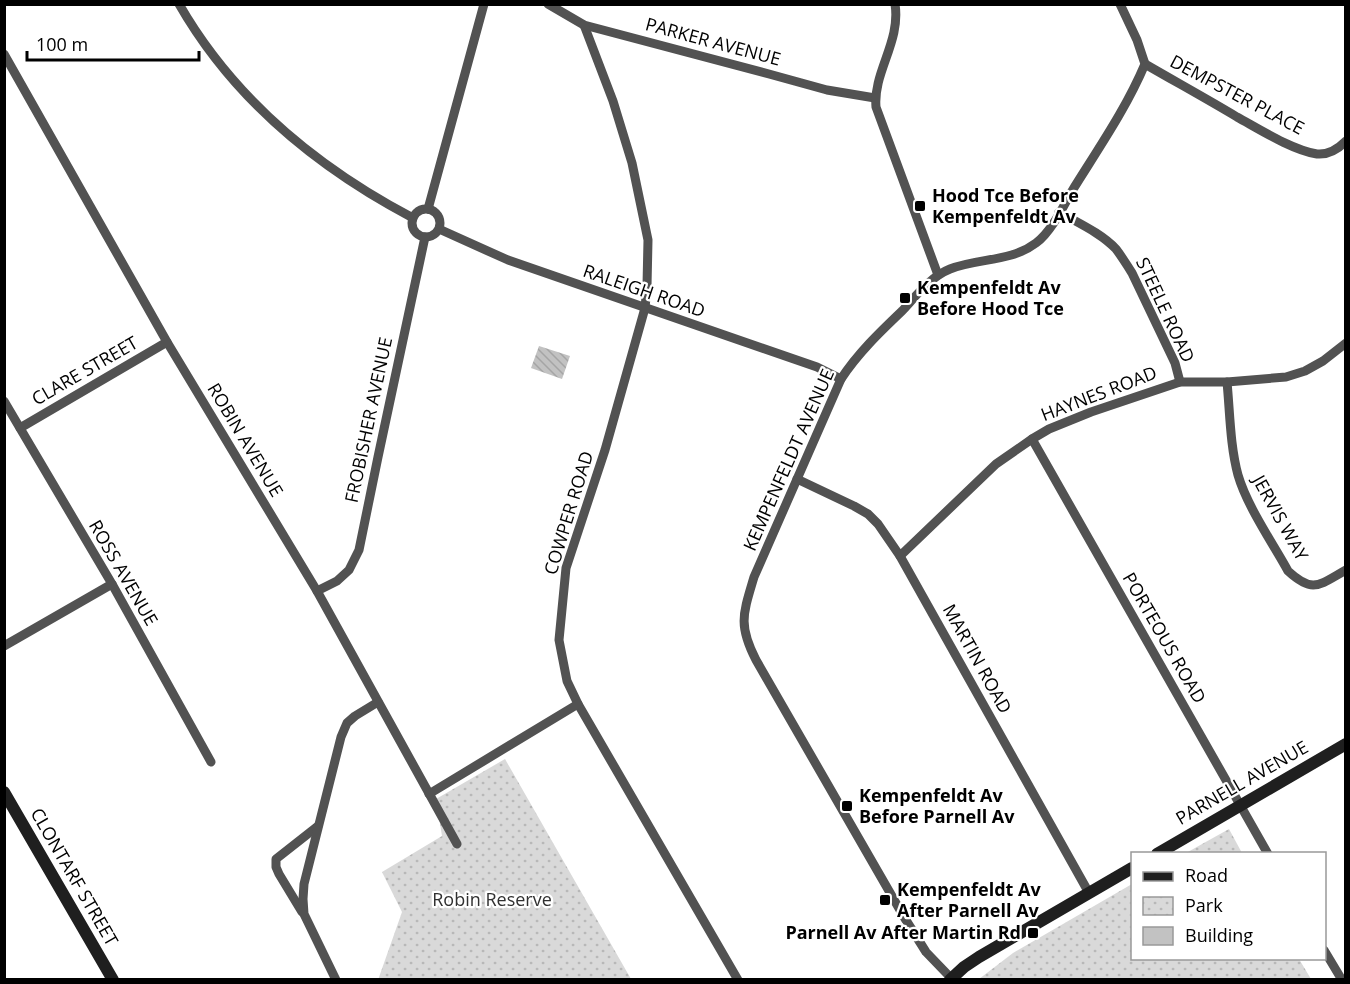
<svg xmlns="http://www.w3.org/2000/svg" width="1350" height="984" font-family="'Open Sans',sans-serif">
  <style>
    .park { fill: url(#park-dots) }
    .building { fill: url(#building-back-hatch) }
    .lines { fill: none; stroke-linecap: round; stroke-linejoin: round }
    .street { stroke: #525252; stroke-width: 9 }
    .secondary { stroke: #1f1f1f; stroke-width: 12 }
    .poi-dot { fill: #000; stroke: #fff; stroke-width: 2 }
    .labels { text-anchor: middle; stroke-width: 4.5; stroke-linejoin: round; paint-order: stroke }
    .street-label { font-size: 18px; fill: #000; stroke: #fff }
    .poi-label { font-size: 18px; font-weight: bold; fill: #000; stroke: #fff; text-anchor: start }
    .park-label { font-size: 18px; fill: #303030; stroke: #fff }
  </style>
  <defs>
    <pattern id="park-dots" width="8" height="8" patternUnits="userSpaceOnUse" patternTransform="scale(1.5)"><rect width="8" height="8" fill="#d9d9d9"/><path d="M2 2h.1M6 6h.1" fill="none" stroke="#b8b8b8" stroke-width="1.8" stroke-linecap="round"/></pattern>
    <pattern id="building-back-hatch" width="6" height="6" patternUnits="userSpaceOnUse" patternTransform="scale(1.5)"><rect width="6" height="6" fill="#c2c2c2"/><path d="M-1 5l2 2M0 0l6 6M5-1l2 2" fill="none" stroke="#a5a5a5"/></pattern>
  </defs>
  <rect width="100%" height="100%" fill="#fff"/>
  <g class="park">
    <polygon points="505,759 631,979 378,980 402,912 382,872 442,836 436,799"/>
    <polygon points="1229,829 1242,853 1186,853"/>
    <polygon points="1132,884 1132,958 1299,959 1311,979 979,979 1013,953"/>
  </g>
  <polygon class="building" points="539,346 570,356 562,379 531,368"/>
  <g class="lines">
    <g class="street">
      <path d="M 179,4 C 233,98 318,168 413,218"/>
      <polyline points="548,4 584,25 769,74 827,90 875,98"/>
      <path d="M 895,4 C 901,42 873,72 876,107 L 938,275"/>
      <polyline points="584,25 613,101 632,163 648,240 647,286 645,308 605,450 566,568 559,640 567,681 578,704 738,980"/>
      <polyline points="4,54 167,342 317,591 457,844"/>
      <path d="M 1145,64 C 1176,82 1207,99 1237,117 C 1259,129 1292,150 1317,154 C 1328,155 1338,149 1346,141"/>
      <circle cx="426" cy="223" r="14"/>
      <polyline points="428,209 484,4"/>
      <path d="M 1059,212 C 1078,223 1101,233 1116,249 C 1122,257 1127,265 1132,273 L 1175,363 L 1180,382"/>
      <polyline points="439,229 508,260 817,367 841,379"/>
      <path d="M 1227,382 C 1230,413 1230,445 1238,475 C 1247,506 1272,542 1288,571 C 1313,594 1319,585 1346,570"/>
      <polyline points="4,401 112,584 211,762"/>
      <polyline points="20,428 167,342"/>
      <polyline points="1032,439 1268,854"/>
      <polyline points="797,479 854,506 868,514 878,524 900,556 1089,893"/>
      <polyline points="900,556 996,464 1032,439 1049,429 1091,412 1180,382 1227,382 1286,377 1305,371 1323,361 1346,343"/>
      <polyline points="317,591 337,581 349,570 359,550 378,457 425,237"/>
      <polyline points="4,646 112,584"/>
      <polyline points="429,794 578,704"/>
      <polyline points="302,912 279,874 276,867 276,859 318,826"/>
      <polyline points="1324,950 1342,980"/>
      <path d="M 951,978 L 926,952 L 904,917 L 756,660 C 738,625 743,614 754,577 L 841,379 C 858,353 880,332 902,311 C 916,296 930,277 950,269 C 978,258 1011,262 1036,243 C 1051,232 1063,207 1072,191 C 1098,149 1126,109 1145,64 L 1137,40 L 1120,4"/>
      <polyline points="336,980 304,914 303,899 304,884 341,737 347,723 355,716 378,702"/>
    </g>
    <g class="secondary">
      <polyline points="4,792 113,980"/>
      <polyline points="1157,854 1346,744"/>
      <polyline points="950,980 964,967 979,957 1132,868"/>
    </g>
  </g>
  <g class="poi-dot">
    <rect x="914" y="200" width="12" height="12" rx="3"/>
    <rect x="899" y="292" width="12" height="12" rx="3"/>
    <rect x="841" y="800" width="12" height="12" rx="3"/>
    <rect x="879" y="894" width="12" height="12" rx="3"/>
    <rect x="1027" y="927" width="12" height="12" rx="3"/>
  </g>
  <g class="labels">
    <g class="street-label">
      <text transform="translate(713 42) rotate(15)" y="6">PARKER AVENUE</text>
      <text transform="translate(1237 95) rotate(28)" y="6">DEMPSTER PLACE</text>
      <text transform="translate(644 291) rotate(19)" y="6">RALEIGH ROAD</text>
      <text transform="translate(1165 310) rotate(65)" y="6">STEELE ROAD</text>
      <text transform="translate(85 371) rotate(-30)" y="6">CLARE STREET</text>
      <text transform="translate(1099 394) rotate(-21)" y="6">HAYNES ROAD</text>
      <text transform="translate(369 420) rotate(-78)" y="6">FROBISHER AVENUE</text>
      <text transform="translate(245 440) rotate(59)" y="6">ROBIN AVENUE</text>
      <text transform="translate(789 460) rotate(-66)" y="6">KEMPENFELDT AVENUE</text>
      <text transform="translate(569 513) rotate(-73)" y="6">COWPER ROAD</text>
      <text transform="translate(1280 518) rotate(61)" y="6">JERVIS WAY</text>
      <text transform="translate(123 573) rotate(60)" y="6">ROSS AVENUE</text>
      <text transform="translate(1164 638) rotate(60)" y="6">PORTEOUS ROAD</text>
      <text transform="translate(977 659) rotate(61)" y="6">MARTIN ROAD</text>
      <text transform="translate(1242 783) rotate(-30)" y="6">PARNELL AVENUE</text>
      <text transform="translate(74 877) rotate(60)" y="6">CLONTARF STREET</text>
    </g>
    <g class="poi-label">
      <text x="932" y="202">Hood Tce Before<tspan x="932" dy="21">Kempenfeldt Av</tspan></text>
      <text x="917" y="294">Kempenfeldt Av<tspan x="917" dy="21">Before Hood Tce</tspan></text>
      <text x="859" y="802">Kempenfeldt Av<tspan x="859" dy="21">Before Parnell Av</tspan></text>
      <text x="897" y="896">Kempenfeldt Av<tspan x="897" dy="21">After Parnell Av</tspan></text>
      <text x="1021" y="939" text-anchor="end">Parnell Av After Martin Rd</text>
    </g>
    <g class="park-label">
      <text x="492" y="906">Robin Reserve</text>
    </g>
  </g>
  <rect width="1350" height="984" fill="none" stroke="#000000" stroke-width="12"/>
  <rect x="1131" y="852" width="195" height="108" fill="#ffffff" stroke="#999999" stroke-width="1.5"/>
  <rect x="1143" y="872" width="30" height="9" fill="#1f1f1f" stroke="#999999" stroke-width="1.5"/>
  <text x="1185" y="882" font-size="18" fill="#000000">Road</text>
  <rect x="1143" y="897" width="30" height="18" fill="url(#park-dots)" stroke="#999999" stroke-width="1.5"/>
  <text x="1185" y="912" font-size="18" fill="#000000">Park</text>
  <rect x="1143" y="927" width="30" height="18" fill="#c2c2c2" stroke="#999999" stroke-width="1.5"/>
  <text x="1185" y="942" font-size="18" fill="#000000">Building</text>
  <path d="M27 51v9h172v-9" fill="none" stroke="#000000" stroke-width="3"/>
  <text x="36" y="51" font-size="18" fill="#000000" stroke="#ffffff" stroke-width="4.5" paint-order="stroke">100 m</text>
</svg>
